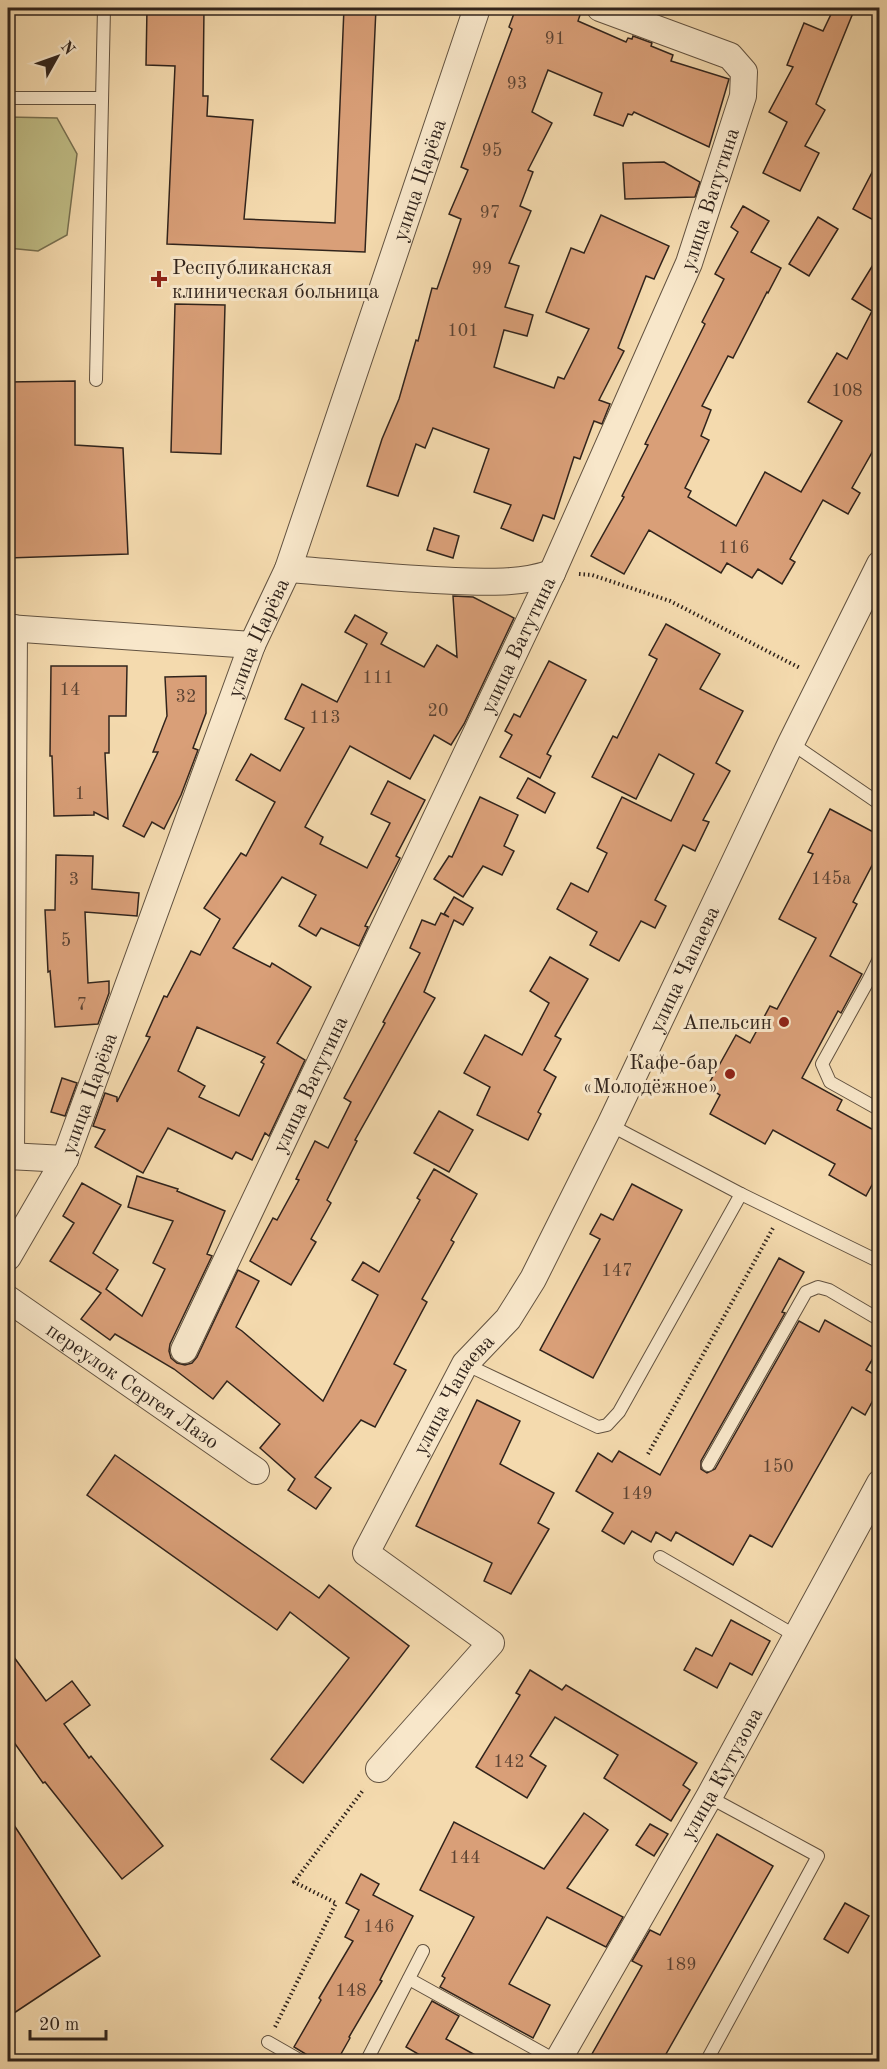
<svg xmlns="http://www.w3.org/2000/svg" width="887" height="2069" font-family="'Old Standard TT',serif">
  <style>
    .green { fill: #c0be87; stroke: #787152; stroke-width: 1.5 }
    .building { fill: #d99f78; stroke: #31241c; stroke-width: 1.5; fill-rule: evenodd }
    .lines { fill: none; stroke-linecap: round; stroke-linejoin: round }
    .service-casing { stroke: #625240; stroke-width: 14 }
    .minor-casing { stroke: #625240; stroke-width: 28 }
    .path { stroke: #31241c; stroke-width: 4; stroke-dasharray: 1.5 3; stroke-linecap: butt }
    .service { stroke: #f8e7ca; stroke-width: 12 }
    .minor { stroke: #f8e7ca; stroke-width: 26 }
    .poi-dot { fill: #8f2418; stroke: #f8e7ca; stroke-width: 2 }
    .labels { text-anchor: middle; stroke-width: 6; stroke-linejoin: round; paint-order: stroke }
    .number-label { font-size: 18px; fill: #5b4333 }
    .street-label { font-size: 21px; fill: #31241c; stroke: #f8e7ca }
    .poi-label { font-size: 21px; fill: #31241c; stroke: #f8e7ca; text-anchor: end }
  </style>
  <rect width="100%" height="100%" fill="#f4daae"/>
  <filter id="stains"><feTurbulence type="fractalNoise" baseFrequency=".00333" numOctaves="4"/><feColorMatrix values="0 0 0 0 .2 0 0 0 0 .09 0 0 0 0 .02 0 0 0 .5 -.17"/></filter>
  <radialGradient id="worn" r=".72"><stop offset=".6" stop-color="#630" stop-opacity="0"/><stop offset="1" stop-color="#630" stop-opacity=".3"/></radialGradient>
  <polygon class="green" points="8,117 57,118 77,154 67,235 38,251 8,248"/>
  <g class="building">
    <polygon points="147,8 204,8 203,96 208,96 207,116 253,120 244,219 335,223 344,8 376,8 365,252 167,244 175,66 146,65"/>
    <polygon points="516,8 570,8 581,12 578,21 626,42 628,38 632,39 633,36 652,43 651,46 673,55 671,61 729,79 709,147 634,112 632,115 628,114 623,126 594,115 602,93 548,70 532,112 552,123 528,170 533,172 520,206 531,211 509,263 519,266 505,307 533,315 527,336 504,330 494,367 554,388 558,377 564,379 589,329 546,312 571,248 584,253 601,215 669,246 654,279 646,276 618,348 624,351 599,400 610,404 602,424 594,421 580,459 574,457 554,519 543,515 533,541 501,528 511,505 474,492 489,449 433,428 425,448 416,444 398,496 367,486 382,439 399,399 416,340 418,341 432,288 437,289 461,219 449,214 468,170 461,167 512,29 509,27"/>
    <polygon points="834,8 855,8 816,104 825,110 805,146 819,153 800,191 763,173 787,122 769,112 793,67 787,65 804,23 823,31"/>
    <polygon points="879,159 879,223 853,209"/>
    <polygon points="664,162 700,182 695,197 625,199 623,163"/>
    <polygon points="743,206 769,221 751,252 781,268 768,293 767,292 733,358 728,356 702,406 711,410 701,436 709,440 685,488 691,491 688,497 736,526 765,472 801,492 842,421 808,402 837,353 847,359 872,311 852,299 879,255 879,440 852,488 860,493 848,514 823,500 790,559 795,562 782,584 758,569 752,578 727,563 721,573 649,530 624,574 591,556 624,497 622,496 648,445 645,444 705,324 702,322 724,279 715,274 738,232 731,227"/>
    <polygon points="818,217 838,229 809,276 789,264"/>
    <polygon points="175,304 225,305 221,454 171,452"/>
    <polygon points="75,381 75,445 123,448 128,554 8,558 8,382"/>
    <polygon points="434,528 459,536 453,558 427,550"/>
    <path d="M 453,596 L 473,597 L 514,618 L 464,724 L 451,745 L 434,735 L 410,779 L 350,746 L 305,827 L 323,837 L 320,844 L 367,868 L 390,823 L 371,814 L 388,781 L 425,800 L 396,856 L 400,858 L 365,926 L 368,927 L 359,946 L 321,928 L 316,936 L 299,926 L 316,895 L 282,877 L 233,948 L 270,967 L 272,963 L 311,987 L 277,1043 L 305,1060 L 269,1136 L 265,1133 L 252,1160 L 236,1152 L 232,1159 L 168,1128 L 143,1173 L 95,1147 L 105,1130 L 93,1126 L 105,1093 L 117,1097 L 117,1102 L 150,1037 L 146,1036 L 164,996 L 167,997 L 191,951 L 200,955 L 220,919 L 204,908 L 241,853 L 246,856 L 275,802 L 236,780 L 251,754 L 280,771 L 304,728 L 285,719 L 302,684 L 337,702 L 367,644 L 345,632 L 355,615 L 387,633 L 381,644 L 424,667 L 437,645 L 457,657 ZM 197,1027 L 265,1057 L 261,1062 L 264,1064 L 239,1116 L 199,1097 L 205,1086 L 178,1071 Z"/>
    <polygon points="666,624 720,654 700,689 743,711 716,763 730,771 703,820 709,822 695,851 683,845 655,900 666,906 655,928 641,921 619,961 590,945 597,932 557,909 571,883 588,892 607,853 597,848 622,797 671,821 694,774 659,754 636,799 592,777 613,736 617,738 657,659 649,655"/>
    <polygon points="549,661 586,680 547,754 551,756 540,778 500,757 512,735 505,731 514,714 520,717"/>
    <polygon points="51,666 127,666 126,716 109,716 109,753 105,753 108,819 94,812 94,815 54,816 52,756 50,756"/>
    <polygon points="206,676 206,713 193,748 198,750 181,795 164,829 152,822 144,837 123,826 158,752 153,752 167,716 165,677"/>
    <polygon points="528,778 555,793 545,813 517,798"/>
    <polygon points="480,797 518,815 504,846 514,851 502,875 483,866 463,897 434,879 449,856 452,857"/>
    <polygon points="830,809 879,835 879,852 853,902 857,904 830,956 862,974 841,1013 838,1011 802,1078 842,1100 837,1110 879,1133 879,1172 866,1196 829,1175 835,1164 773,1130 765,1144 710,1114 720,1095 707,1087 736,1035 750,1043 770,1006 777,1009 816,938 779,919 813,854 808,852"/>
    <polygon points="56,855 93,856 92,889 139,893 137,916 85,912 88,983 109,981 109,993 98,1024 55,1027 50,971 48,972 45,910 55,910"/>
    <polygon points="454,897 473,908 463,925 454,920 424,992 435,998 355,1140 357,1141 327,1200 331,1203 311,1239 316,1242 291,1285 250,1261 273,1218 277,1220 299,1180 296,1179 315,1141 328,1148 351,1102 344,1098 385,1023 383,1022 420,953 410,948 422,920 435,925 441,913 449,917 444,914"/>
    <polygon points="550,957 588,979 555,1036 561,1039 544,1070 556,1077 538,1112 541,1114 528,1140 477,1115 490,1087 464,1073 485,1035 522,1055 549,1003 530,991"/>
    <polygon points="62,1078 77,1083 65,1116 51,1112"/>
    <polygon points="439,1111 473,1130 449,1172 414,1153"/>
    <polygon points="434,1169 477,1194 451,1240 454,1242 422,1299 427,1302 394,1364 406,1370 375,1427 361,1420 315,1477 331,1488 316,1509 288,1490 295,1479 260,1448 280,1424 227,1381 213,1399 174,1369 115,1334 110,1340 81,1319 101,1293 50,1261 74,1223 63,1216 82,1183 121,1205 93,1253 118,1270 106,1289 142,1316 165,1269 153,1263 173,1221 128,1207 137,1176 178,1189 177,1191 225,1211 207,1254 212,1256 170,1344 169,1351 171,1358 177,1363 185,1365 192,1363 197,1357 238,1270 259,1281 236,1327 242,1331 323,1401 378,1295 352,1280 363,1262 379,1272 420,1200 417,1198"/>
    <polygon points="632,1184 682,1210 593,1378 540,1350 600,1239 590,1234 601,1214 613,1220"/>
    <polygon points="779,1258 804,1272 782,1312 785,1313 701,1461 701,1469 707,1473 715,1469 799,1321 819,1332 825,1320 878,1350 866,1370 879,1377 879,1389 865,1415 852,1407 772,1547 750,1535 733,1565 676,1532 671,1541 656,1532 651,1542 632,1531 624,1544 602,1531 613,1513 576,1491 598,1453 612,1462 619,1451 660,1475"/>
    <polygon points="477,1400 520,1421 500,1464 554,1493 538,1523 549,1529 511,1594 484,1581 492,1563 416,1526"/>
    <polygon points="115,1455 319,1598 329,1585 409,1646 303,1783 271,1759 349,1658 290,1612 277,1630 87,1495"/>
    <polygon points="731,1620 770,1641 752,1675 730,1663 717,1688 684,1670 696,1648 712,1656"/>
    <polygon points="8,1649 46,1701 72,1681 90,1705 64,1724 89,1758 91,1756 163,1846 122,1879 45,1782 43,1783 8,1734"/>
    <polygon points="530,1670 562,1690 566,1685 697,1763 683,1785 690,1790 671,1821 604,1778 618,1755 555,1717 530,1756 546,1766 527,1798 476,1767 520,1695 516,1693"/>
    <polygon points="584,1813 608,1830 567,1888 623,1917 606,1947 547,1917 509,1984 550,2005 533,2038 440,1987 445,1978 442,1976 474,1917 420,1890 454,1822 544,1869"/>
    <polygon points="8,1816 100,1956 8,2017"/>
    <polygon points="650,1824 668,1834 654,1856 636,1845"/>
    <polygon points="717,1834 773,1866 662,2061 588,2061 642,1966 632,1961 650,1930 660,1935"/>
    <polygon points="361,1874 379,1884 373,1895 413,1916 380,1980 382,1981 349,2037 350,2038 337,2061 317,2061 294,2047 321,2000 319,1998 353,1941 345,1937 359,1910 346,1903"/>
    <polygon points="845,1903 869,1916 848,1953 824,1939"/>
    <polygon points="432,2001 459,2016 446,2039 486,2061 430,2061 406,2047"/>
  </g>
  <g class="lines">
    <defs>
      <g id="service">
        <polyline points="8,98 102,98"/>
        <polyline points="96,380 104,8"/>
        <polyline points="791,743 880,804"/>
        <polyline points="880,954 878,961 868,981 822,1064 830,1082 880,1110"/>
        <polyline points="741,1194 880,1262"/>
        <polyline points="465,1364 598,1427 607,1425 619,1412 741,1194 610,1125"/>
        <polyline points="708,1465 806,1292 818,1287 829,1290 880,1320"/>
        <polyline points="660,1557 796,1636"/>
        <polyline points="409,1979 557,2061"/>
        <polyline points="268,2042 303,2062"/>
        <polyline points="366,2062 423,1951"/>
        <polyline points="706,2062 818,1856 709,1797"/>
      </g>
      <g id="minor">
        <path d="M 288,569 C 344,573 400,579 455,581 C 489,582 520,584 552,573"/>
        <polyline points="8,628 252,645"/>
        <polyline points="8,1156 65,1159"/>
        <polyline points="11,1157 14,628"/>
        <path id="s1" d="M 8,1257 L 65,1159 L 252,645 L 288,569 L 477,8"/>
        <path id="s2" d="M 8,1299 L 256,1471"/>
        <path id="s3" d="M 184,1350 L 552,573 L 689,263 L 743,96 L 744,72 L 730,56 L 600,8"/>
        <path id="s4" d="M 379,1769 L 491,1643 L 366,1553 L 465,1364 L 508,1319 L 533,1279 L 610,1125 L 791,743 L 880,564"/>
        <path id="s5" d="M 557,2062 L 709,1797 L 880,1483"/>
      </g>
    </defs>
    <use href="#service" class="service-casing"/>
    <use href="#minor" class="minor-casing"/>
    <g class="path">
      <polyline points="579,574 592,575 670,601 800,668"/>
      <polyline points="648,1454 773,1228"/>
      <polyline points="275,2027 336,1903 294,1882 364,1789"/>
    </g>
    <use href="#service" class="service"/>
    <use href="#minor" class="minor"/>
  </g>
  <g class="poi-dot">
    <path d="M156 270h6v6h6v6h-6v6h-6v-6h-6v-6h6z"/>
    <circle cx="784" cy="1022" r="6"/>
    <circle cx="730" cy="1074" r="6"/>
  </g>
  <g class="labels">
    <g class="number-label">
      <text x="555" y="44">91</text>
      <text x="517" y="89">93</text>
      <text x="492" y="156">95</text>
      <text x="490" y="218">97</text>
      <text x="482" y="274">99</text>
      <text x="463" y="336">101</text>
      <text x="847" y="396">108</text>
      <text x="734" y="553">116</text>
      <text x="378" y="683">111</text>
      <text x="70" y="695">14</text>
      <text x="186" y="702">32</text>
      <text x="438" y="716">20</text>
      <text x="325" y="723">113</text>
      <text x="80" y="799">1</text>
      <text x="831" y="884">145а</text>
      <text x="74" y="885">3</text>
      <text x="66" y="946">5</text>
      <text x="82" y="1010">7</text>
      <text x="617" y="1276">147</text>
      <text x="778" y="1472">150</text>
      <text x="637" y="1499">149</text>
      <text x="509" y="1767">142</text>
      <text x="465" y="1863">144</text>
      <text x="379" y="1932">146</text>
      <text x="681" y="1970">189</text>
      <text x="351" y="1996">148</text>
    </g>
    <g class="street-label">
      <text dy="7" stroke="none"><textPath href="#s1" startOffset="1155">улица Царёва</textPath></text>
      <text dy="7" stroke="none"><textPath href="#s3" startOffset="1266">улица Ватутина</textPath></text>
      <text dy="7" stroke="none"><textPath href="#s1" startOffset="669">улица Царёва</textPath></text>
      <text dy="7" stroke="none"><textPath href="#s3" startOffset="780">улица Ватутина</textPath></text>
      <text dy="7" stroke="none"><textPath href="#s4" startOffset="990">улица Чапаева</textPath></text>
      <text dy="7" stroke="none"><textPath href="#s3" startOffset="294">улица Ватутина</textPath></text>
      <text dy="7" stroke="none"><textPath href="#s1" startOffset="183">улица Царёва</textPath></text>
      <text dy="7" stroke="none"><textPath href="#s2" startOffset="152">переулок Сергея Лазо</textPath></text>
      <text dy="7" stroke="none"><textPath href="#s4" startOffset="504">улица Чапаева</textPath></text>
      <text dy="7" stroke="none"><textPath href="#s5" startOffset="332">улица Кутузова</textPath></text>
    </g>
    <g class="poi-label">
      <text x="172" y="274" text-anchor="start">Республиканская<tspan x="172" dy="24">клиническая больница</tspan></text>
      <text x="772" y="1029">Апельсин</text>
      <text x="718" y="1069">Кафе-бар<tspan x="718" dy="24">«Молодёжное»</tspan></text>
    </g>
  </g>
  <rect width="887" height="2069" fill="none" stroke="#f4daae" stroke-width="30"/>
  <rect x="9" y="9" width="869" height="2051" fill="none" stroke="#31241c" stroke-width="3"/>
  <rect x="15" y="15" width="857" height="2039" fill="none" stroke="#31241c" stroke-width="1.5"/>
  <g transform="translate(57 57) rotate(50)" stroke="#f8e7ca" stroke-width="4.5" paint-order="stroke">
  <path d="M0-4.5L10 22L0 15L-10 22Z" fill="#31241c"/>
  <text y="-9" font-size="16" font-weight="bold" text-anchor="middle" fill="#31241c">N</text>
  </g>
  <path d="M30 2030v9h76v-9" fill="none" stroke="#31241c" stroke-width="3"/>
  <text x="39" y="2030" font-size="18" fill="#31241c" stroke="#f8e7ca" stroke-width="4.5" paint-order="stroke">20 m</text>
  <rect width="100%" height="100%" filter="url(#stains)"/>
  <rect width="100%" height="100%" fill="url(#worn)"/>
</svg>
